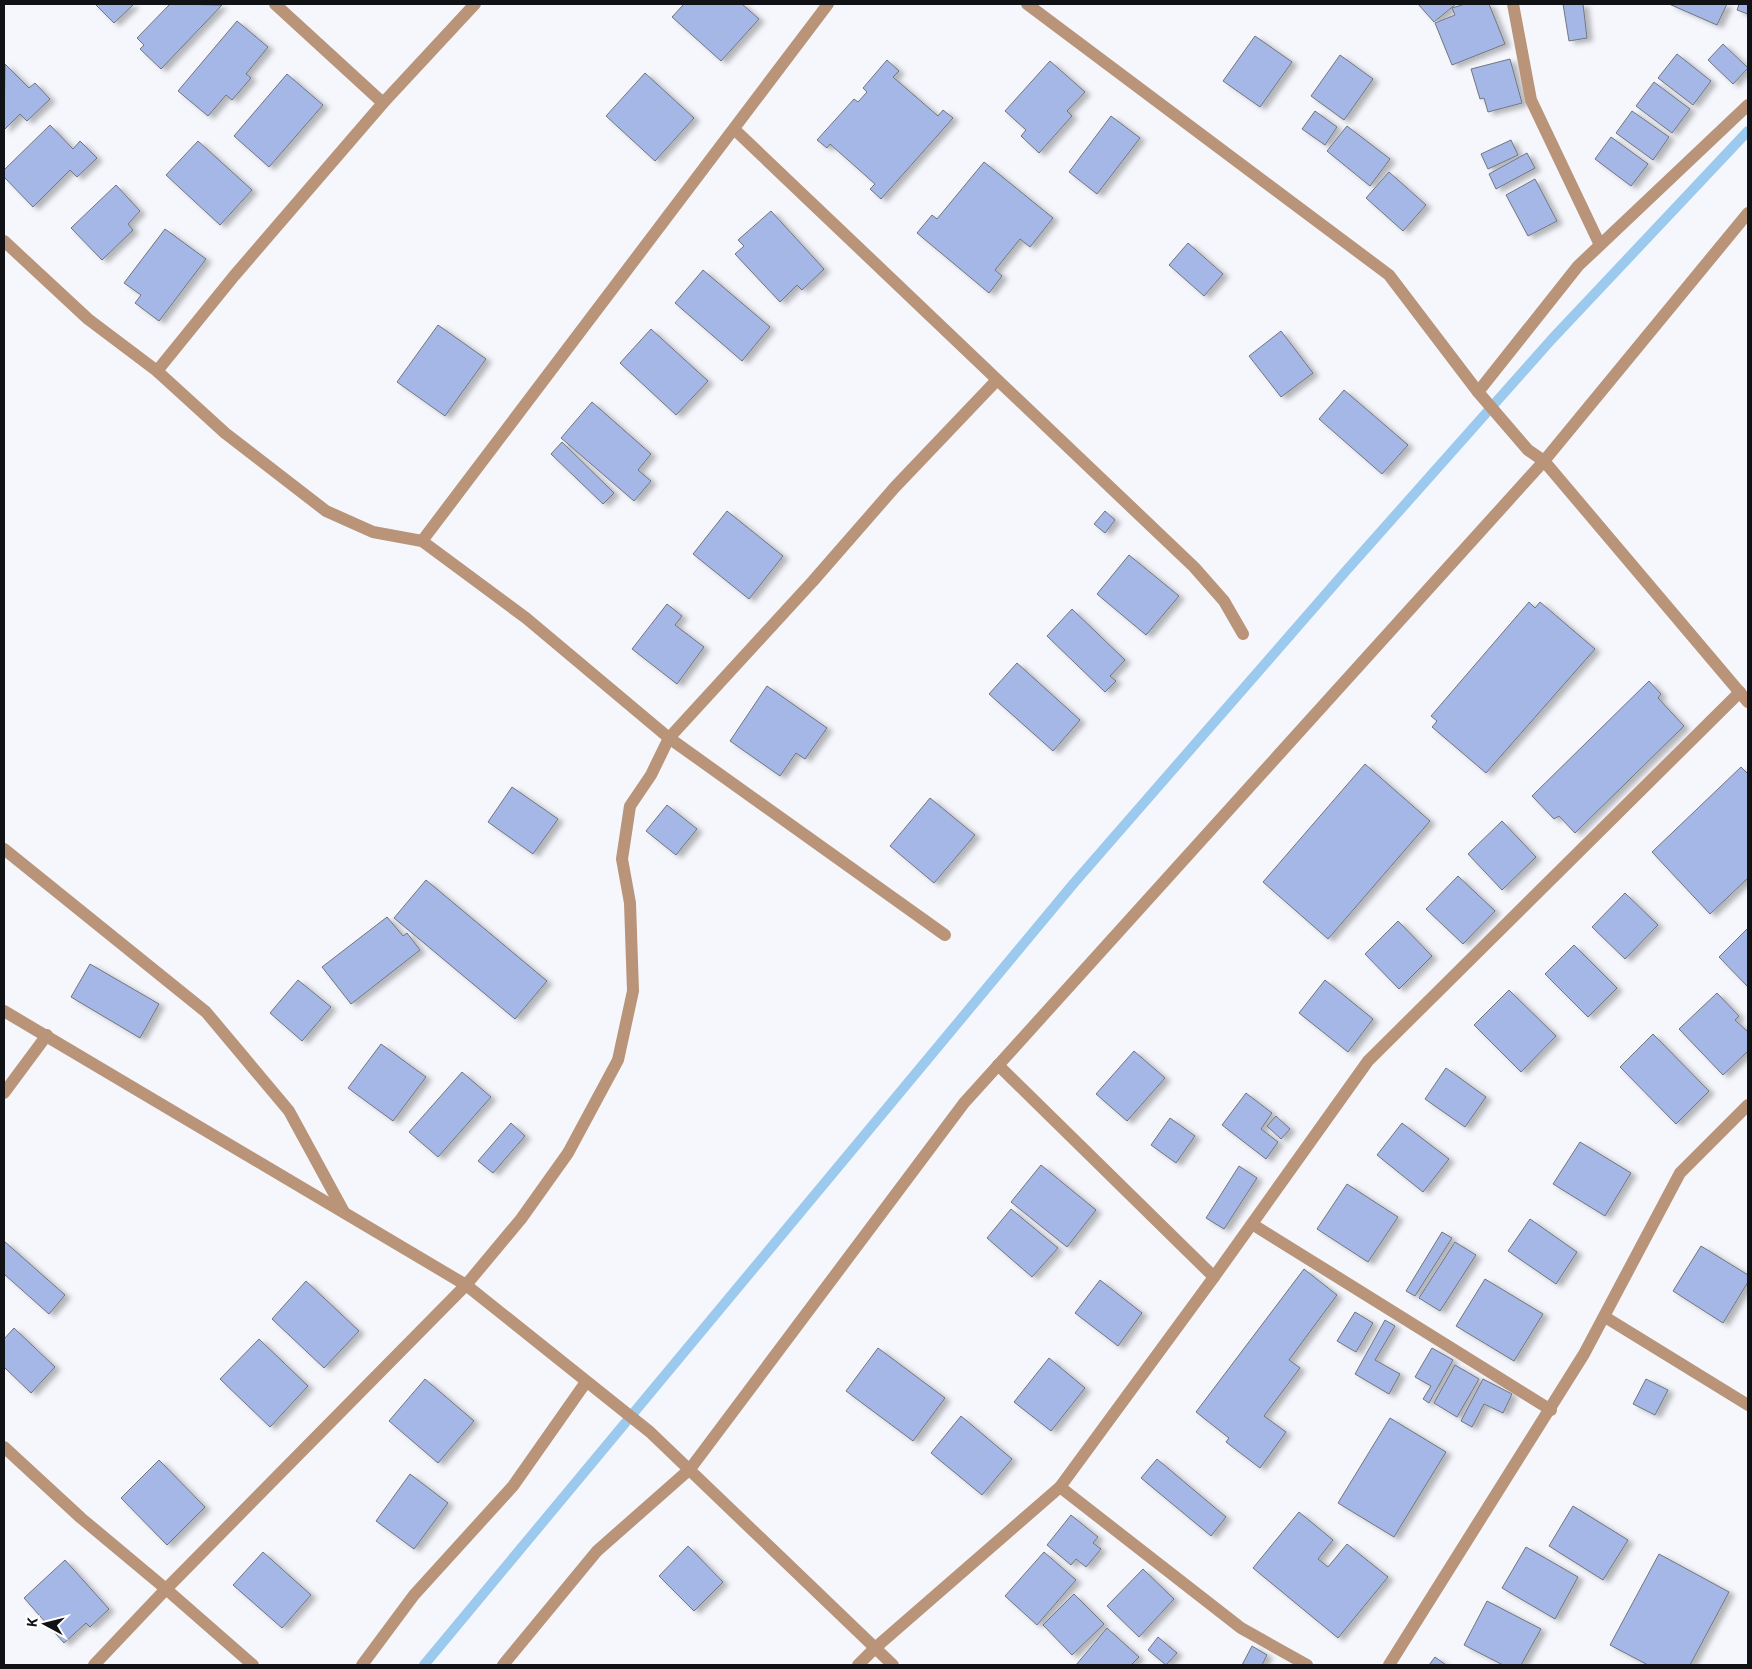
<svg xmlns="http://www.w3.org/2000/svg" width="1752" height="1669" font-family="'Open Sans',sans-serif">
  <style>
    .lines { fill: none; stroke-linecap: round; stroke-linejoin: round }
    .stream { stroke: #9bcaee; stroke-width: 10 }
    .building { fill: #a4b7e6; stroke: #71757e; filter: url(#shadow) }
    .service { stroke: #b99478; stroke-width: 12 }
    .minor { stroke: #b99478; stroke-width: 12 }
    .tertiary { stroke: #b99478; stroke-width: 12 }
  </style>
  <defs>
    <filter id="shadow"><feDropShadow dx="5.5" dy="3" stdDeviation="2.5" flood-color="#0004"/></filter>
  </defs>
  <rect width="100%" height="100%" fill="#f5f7fd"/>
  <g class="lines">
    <polyline class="stream" points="424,1665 1074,883 1345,572 1552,339 1748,131"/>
  </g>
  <g class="building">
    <polygon points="95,4 134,4 114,23"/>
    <polygon points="170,4 222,5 161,69 140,49 144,45 137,38"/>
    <polygon points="684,4 742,4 759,19 721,61 672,17"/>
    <polygon points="1418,4 1456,4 1434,22"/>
    <polygon points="1465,4 1489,4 1505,44 1452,65 1435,23 1455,15 1452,8"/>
    <polygon points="1563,4 1583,4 1587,38 1569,41"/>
    <polygon points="1669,4 1727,4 1717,25"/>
    <polygon points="1739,4 1748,4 1748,14 1737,10"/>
    <polygon points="237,21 268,47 246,74 251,78 232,100 226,95 208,116 178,91"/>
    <polygon points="1255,36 1292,62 1260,107 1223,81"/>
    <polygon points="1723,44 1748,68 1733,84 1708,60"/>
    <polygon points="1677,54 1711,81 1693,105 1658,78"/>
    <polygon points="1340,55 1373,79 1344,120 1311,96"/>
    <polygon points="1510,59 1522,103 1488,112 1484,98 1480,99 1471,69"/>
    <polygon points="887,60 899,71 893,77 938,116 943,110 953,118 881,199 870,189 875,184 830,144 827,148 817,140 854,99 858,102 867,92 863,88"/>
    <polygon points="1050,61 1085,92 1067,111 1072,116 1039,153 1021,136 1026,130 1005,111"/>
    <polygon points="5,64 29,88 35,83 50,99 27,121 20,114 4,130"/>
    <polygon points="645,73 694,118 655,161 606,116"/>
    <polygon points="287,74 323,105 269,167 234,136"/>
    <polygon points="1654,82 1690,109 1672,133 1636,106"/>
    <polygon points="1315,111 1337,127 1325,145 1302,129"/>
    <polygon points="1632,111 1669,137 1653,160 1616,133"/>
    <polygon points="1111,116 1140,138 1097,194 1069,172"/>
    <polygon points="50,125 73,149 80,141 97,158 77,177 70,170 33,207 4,177 4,170"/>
    <polygon points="1347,126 1390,159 1370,186 1327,151"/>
    <polygon points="1611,137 1648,164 1631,186 1595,159"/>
    <polygon points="1511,140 1518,155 1488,169 1481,154"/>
    <polygon points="198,141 252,190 220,225 166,175"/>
    <polygon points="1527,153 1535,168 1496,189 1489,174"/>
    <polygon points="984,162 1053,218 1030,247 1020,239 995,270 1002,276 989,293 917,233 932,215 937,219"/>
    <polygon points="1389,172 1426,205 1403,231 1366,198"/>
    <polygon points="1535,179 1557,221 1528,236 1506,195"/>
    <polygon points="116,185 140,211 128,224 133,230 102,260 71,228"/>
    <polygon points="771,211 824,269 802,290 797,285 780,302 735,254 744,246 738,240"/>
    <polygon points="165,229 206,259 159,321 135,303 141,295 124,283"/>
    <polygon points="1188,243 1223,274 1204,296 1169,265"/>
    <polygon points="703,270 770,327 742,361 675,303"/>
    <polygon points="438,325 486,359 445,416 397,382"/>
    <polygon points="651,329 708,381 676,415 620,363"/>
    <polygon points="1281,331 1313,373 1281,397 1249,356"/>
    <polygon points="1344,390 1408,445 1382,474 1319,419"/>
    <polygon points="592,402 651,454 638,470 651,481 634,501 561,438"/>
    <polygon points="562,442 614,493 603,504 551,454"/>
    <polygon points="727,511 783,556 749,599 693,554"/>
    <polygon points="1105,511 1115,520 1105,533 1094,524"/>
    <polygon points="1129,555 1179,596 1146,635 1097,594"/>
    <polygon points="1529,602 1535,608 1540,602 1595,649 1486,773 1432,727 1437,721 1431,716"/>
    <polygon points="667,604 682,616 675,625 704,647 677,684 632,649"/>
    <polygon points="1072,609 1125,660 1110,676 1116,681 1105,692 1047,636"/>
    <polygon points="1017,663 1080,720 1053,751 989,694"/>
    <polygon points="1649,681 1661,694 1658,698 1684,726 1575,833 1559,816 1554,819 1532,796"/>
    <polygon points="767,686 827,728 805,759 796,753 780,776 730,741"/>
    <polygon points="1365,764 1430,821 1328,939 1263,882"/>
    <polygon points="1741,767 1748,774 1748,878 1710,914 1652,852"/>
    <polygon points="512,787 558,819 533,854 488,822"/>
    <polygon points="930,798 975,835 934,883 890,846"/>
    <polygon points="667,805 697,829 676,855 646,831"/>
    <polygon points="1502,821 1536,857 1502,890 1468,854"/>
    <polygon points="1458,876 1495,911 1463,944 1426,909"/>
    <polygon points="426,880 547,981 515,1019 394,918"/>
    <polygon points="1625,893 1658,925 1625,959 1592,927"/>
    <polygon points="387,917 403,936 407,933 420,950 351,1004 322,967"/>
    <polygon points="1398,921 1432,956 1399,989 1365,954"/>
    <polygon points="1748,928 1748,987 1719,957"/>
    <polygon points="1574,945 1617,988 1588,1017 1545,974"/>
    <polygon points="90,964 159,1004 140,1038 71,997"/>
    <polygon points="298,980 331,1007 302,1041 270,1013"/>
    <polygon points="1325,980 1373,1019 1348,1052 1299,1013"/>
    <polygon points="1509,990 1556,1036 1521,1072 1474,1025"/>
    <polygon points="1717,993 1739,1016 1735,1020 1748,1032 1748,1051 1723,1075 1679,1029"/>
    <polygon points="1653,1034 1709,1091 1676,1124 1620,1067"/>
    <polygon points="381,1044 426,1077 393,1121 348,1088"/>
    <polygon points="1134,1051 1165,1078 1127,1121 1096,1094"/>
    <polygon points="1446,1068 1486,1097 1465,1127 1425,1099"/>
    <polygon points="462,1072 491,1097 438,1157 409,1132"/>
    <polygon points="1246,1093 1272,1113 1261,1129 1278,1142 1266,1159 1222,1125"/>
    <polygon points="1276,1116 1290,1129 1281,1139 1267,1126"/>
    <polygon points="1170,1118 1195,1136 1176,1163 1151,1145"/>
    <polygon points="511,1123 525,1136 493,1173 478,1161"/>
    <polygon points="1402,1123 1449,1159 1423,1192 1377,1155"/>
    <polygon points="1580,1142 1631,1173 1605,1216 1553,1184"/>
    <polygon points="1041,1165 1096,1210 1067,1247 1011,1202"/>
    <polygon points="1239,1166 1257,1178 1224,1229 1206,1218"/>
    <polygon points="1347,1184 1398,1217 1368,1262 1317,1229"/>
    <polygon points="1011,1209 1058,1248 1032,1277 987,1238"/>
    <polygon points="1530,1219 1577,1252 1556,1284 1508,1251"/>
    <polygon points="1442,1232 1452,1238 1415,1296 1406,1291"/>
    <polygon points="4,1241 65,1295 49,1314 4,1274"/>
    <polygon points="1455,1242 1476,1255 1440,1311 1419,1298"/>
    <polygon points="1701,1246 1748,1275 1748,1282 1723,1323 1673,1291"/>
    <polygon points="1304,1269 1337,1295 1289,1360 1300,1368 1264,1416 1286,1432 1260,1468 1226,1442 1229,1438 1196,1412"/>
    <polygon points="1485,1279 1543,1314 1514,1361 1456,1326"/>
    <polygon points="1100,1280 1142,1313 1118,1346 1075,1313"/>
    <polygon points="306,1281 359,1331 324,1368 272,1319"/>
    <polygon points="1355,1312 1373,1323 1356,1352 1337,1341"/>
    <polygon points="1385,1320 1395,1326 1375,1360 1400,1374 1389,1394 1355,1374"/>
    <polygon points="14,1328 55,1367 31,1393 4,1367 4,1339"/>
    <polygon points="259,1339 308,1386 270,1427 220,1379"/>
    <polygon points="878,1348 945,1398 913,1441 846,1391"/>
    <polygon points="1432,1348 1453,1360 1429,1403 1423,1399 1431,1386 1415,1377"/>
    <polygon points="1049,1358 1085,1388 1051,1431 1014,1402"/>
    <polygon points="1455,1365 1479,1379 1457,1417 1434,1403"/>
    <polygon points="425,1379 474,1421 438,1463 389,1421"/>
    <polygon points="1483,1379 1512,1394 1503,1413 1484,1404 1472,1427 1461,1421"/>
    <polygon points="1646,1379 1668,1390 1655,1415 1633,1404"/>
    <polygon points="961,1416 1012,1459 982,1495 931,1453"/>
    <polygon points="1390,1418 1446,1452 1394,1537 1338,1503"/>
    <polygon points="1157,1459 1226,1517 1211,1536 1141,1478"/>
    <polygon points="159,1460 205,1507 167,1545 121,1498"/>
    <polygon points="410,1474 448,1503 414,1549 376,1521"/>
    <polygon points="1573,1506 1628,1540 1603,1580 1549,1546"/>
    <polygon points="1299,1512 1333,1540 1318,1559 1328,1567 1347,1544 1388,1577 1338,1638 1253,1568"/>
    <polygon points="1071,1515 1098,1537 1093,1543 1101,1549 1086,1567 1076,1559 1071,1565 1047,1545"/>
    <polygon points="688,1546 723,1582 694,1611 659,1576"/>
    <polygon points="1526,1547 1578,1577 1555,1619 1502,1588"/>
    <polygon points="263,1552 311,1595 282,1628 233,1585"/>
    <polygon points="1044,1552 1076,1580 1037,1625 1005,1596"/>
    <polygon points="1659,1554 1729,1592 1690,1665 1648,1665 1610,1645"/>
    <polygon points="65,1560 109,1609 90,1627 86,1623 64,1643 24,1598"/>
    <polygon points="1143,1569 1174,1599 1139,1637 1107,1606"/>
    <polygon points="1074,1594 1104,1624 1072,1655 1043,1625"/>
    <polygon points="1487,1601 1541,1629 1521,1665 1503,1665 1464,1645"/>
    <polygon points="1107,1628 1139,1657 1131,1665 1076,1665"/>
    <polygon points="1158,1637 1177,1653 1166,1665 1148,1650"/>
    <polygon points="1252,1646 1267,1655 1262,1665 1242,1665"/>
    <polygon points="1435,1657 1446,1665 1429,1665"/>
  </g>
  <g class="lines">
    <g class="service">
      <polyline points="734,129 1194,567 1224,601 1243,634"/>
      <polyline points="466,1285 521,1219 568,1153 618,1060 633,991 630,903 622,859 630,806 651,775 669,738 813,581 895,487 997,380"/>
      <polyline points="166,1589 253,1665"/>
      <polyline points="362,1665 414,1595 513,1486 586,1382"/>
    </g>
    <g class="minor">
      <polyline points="275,4 383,103"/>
      <polyline points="1513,4 1531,100 1600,245"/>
      <polyline points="4,241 88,319 157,371 225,433 326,511 373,532 422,541 526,618 669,738 945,935"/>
      <polyline points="157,371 234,276 383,103 475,4"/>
      <polyline points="1478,392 1578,266 1748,105"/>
      <polyline points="422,541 828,4"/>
      <polyline points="4,849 206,1012 289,1111 344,1212"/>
      <polyline points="998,1065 1214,1277"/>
      <polyline points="4,1093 47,1035"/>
      <polyline points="1252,1224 1551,1410"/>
      <polyline points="1605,1317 1748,1405"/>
      <polyline points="4,1447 81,1518 166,1589"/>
      <polyline points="1060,1487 1241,1628 1307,1665"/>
      <polyline points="94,1665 166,1589 466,1285"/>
      <polyline points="503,1665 597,1551 690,1469 964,1103 1544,461 1748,213"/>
      <polyline points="858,1665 875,1648 1060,1487 1214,1277 1368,1061 1740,692"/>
    </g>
    <g class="tertiary">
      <polyline points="1027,4 1389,275 1478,392 1528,450 1544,461 1748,702"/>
      <polyline points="4,1011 466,1285 650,1432 893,1665"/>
      <polyline points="1389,1665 1584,1354 1680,1173 1748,1105"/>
    </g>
  </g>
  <rect width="1752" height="1669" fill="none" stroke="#101215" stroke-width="10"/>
  <g transform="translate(45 1624) rotate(277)" stroke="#ffffff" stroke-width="4" paint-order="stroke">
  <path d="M0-4L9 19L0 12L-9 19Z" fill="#101215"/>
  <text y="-8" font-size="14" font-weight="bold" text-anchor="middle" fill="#101215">K</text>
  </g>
</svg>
